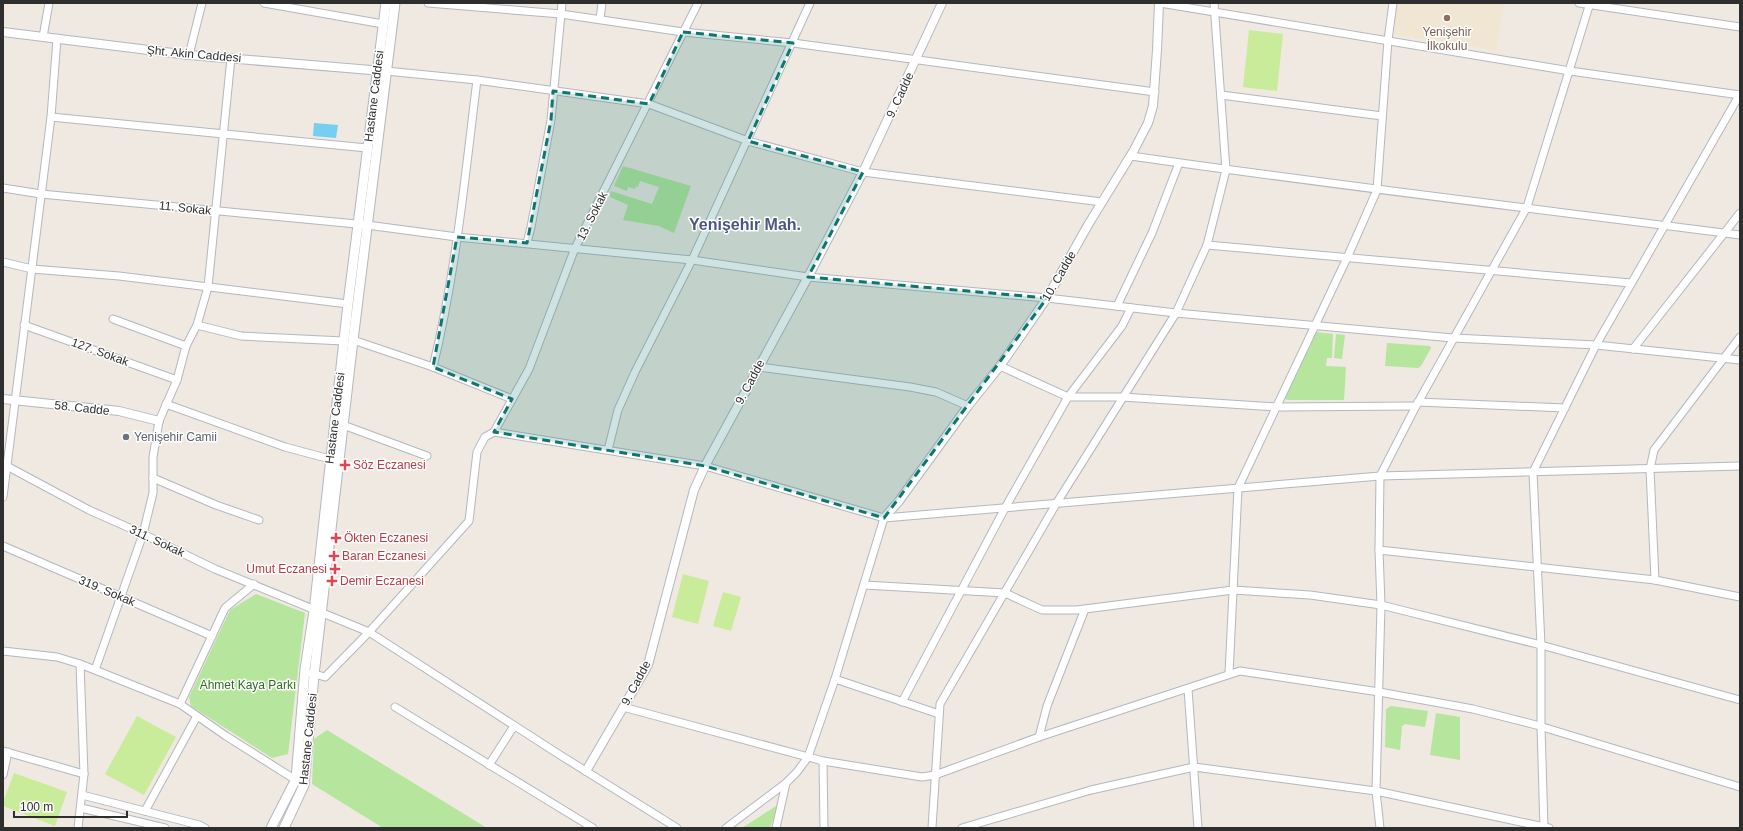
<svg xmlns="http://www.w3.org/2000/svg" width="1743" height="831" font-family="Arial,sans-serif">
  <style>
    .education { fill: #f0e6d1 }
    .green { fill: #b6e59e }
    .pitch { fill: #c9ec9a }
    .water { fill: #75cff0 }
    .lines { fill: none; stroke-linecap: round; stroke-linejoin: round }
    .minor-casing { stroke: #b4b7c1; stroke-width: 9 }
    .tertiary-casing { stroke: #b4b7c1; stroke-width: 10 }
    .secondary-casing { stroke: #b4b7c1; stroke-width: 11 }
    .minor { stroke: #fff; stroke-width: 7 }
    .tertiary { stroke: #fff; stroke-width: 8 }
    .secondary { stroke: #fff; stroke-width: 9 }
    .marked { fill: #0f766e; fill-opacity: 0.2; stroke: #0f766e; stroke-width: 3; stroke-dasharray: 8 5; stroke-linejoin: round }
    .education-dot { fill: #8d6e63; stroke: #fff; stroke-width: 1.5 }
    .worship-dot { fill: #6b7280; stroke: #fff; stroke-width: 1.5 }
    .health-dot { fill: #e0444e; stroke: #fff; stroke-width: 1.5 }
    .labels { text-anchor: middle; stroke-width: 3; stroke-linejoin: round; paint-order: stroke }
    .education-label { font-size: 12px; fill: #785e54; stroke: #fff }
    .street-label { font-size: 12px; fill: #2e2e2e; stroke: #fff }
    .worship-label { font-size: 12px; fill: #5b616d; stroke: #fff; text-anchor: start }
    .health-label { font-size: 12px; fill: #be3a42; stroke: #fff; text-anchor: start }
    .park-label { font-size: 12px; fill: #2c6e1b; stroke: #fff }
    .district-label { font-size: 16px; font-weight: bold; fill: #4d5680; stroke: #fff }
  </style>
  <rect width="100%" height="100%" fill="#efe9e1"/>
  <polygon class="education" points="1395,3 1504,3 1496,50 1390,34"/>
  <g class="green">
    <polygon points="623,166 691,186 674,233 659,226 623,220 628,205 610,197 611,191 652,204 659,187 640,181 638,187 636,186 635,189 628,187 627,191 614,186"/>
    <polygon points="1316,332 1333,334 1332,358 1327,358 1326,366 1346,367 1344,400 1287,400 1285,398"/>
    <polygon points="1336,334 1345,335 1342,359 1334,358"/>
    <polygon points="1387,343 1430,346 1431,348 1421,366 1418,368 1385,366"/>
    <polygon points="256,594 305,613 288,754 272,758 191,706 189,697 230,610"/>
    <polygon points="1391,706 1428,711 1425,727 1405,724 1402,726 1400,750 1385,747 1386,709"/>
    <polygon points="1436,713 1460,717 1460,760 1430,755"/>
    <polygon points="327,730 487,828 383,828 312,784 314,739"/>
    <polygon points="779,804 770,828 742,828"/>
  </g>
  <g class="pitch">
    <polygon points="1249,30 1283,34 1277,91 1243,87"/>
    <polygon points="683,574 709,581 698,624 672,617"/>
    <polygon points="723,592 741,597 731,631 713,626"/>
    <polygon points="137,716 176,737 144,795 105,774"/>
    <polygon points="14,773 67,792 55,826 3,806 3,802"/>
  </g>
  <polygon class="water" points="314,123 338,125 336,138 313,136"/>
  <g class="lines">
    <defs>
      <g id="minor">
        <polyline points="264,3 383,24"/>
        <polyline points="428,3 561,14 683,32 793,43 1155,92"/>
        <polyline points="1160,3 1570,71 1740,95"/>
        <polyline points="1579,3 1740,27"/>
        <polyline points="600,19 602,3"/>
        <polyline points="43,37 49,3"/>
        <polyline points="189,55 202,3"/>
        <polyline points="386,71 477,80 649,104 748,141 863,172 1102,202"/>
        <polyline points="1221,95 1382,116"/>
        <polyline points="51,117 367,148"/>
        <path d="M 1131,156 C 1333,185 1537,209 1740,235"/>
        <polyline points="3,188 41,194 367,225 457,237 692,260 808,277 1047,298 1176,313 1453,338 1596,345 1740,360"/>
        <polyline points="527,243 531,227 551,120 562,3"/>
        <polyline points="1207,245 1631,283"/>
        <polyline points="3,262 32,269 119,276 348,304"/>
        <polyline points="1117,306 1152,233 1179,163"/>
        <polyline points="113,319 186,346"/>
        <polyline points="24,325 177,380"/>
        <polyline points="197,325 241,336 344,341"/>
        <polyline points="353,340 433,367 512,399"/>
        <polyline points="1633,349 1740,213"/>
        <polyline points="1000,366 1068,397 1122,397 1277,407 1416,406"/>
        <path d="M 433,367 C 456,273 465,176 477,80"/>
        <polyline points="759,367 910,387 936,392 968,406"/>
        <polyline points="1418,402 1565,408"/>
        <polyline points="166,404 285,447 330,459"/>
        <polyline points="343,425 427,456"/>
        <polyline points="494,432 529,369 575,248 698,3"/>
        <polyline points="608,450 618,410 635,372 692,260 810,3"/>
        <polyline points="3,464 89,510 143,534 215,569 369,632 560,755 677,828"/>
        <polyline points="153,478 216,505 259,520"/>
        <polyline points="3,497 51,117 57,39"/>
        <polyline points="3,546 212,636"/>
        <polyline points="1379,550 1655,580 1740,597"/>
        <polyline points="1655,580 1650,469 1654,450 1740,337"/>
        <polyline points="864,585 1005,593 1042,610 1077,610 1233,590 1310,595 1381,605 1541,645 1740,700"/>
        <polyline points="3,651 57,657 80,664 180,704 226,736 299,782"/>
        <polyline points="95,670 143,534 153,493 153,457 159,421 177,380 186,346 197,325 208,287 231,58"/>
        <polyline points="311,673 325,677 369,632 469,521 477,452 485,437 494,432 705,466 884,518 1380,476 1740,466"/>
        <polyline points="1229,674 1238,488 1347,258 1377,190 1388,40 1393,3"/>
        <polyline points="835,679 939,714"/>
        <polyline points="1188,689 1198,828"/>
        <polyline points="902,702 1005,508 1068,397 1122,326 1131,308"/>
        <polyline points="180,704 225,608 254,584"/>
        <polyline points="395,707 593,828"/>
        <polyline points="623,707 823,761 922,777 935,775 1039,737 1240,671 1379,692 1473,709 1536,725 1740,787"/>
        <polyline points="1039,737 1047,706 1085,609"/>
        <polyline points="3,751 84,774"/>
        <polyline points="823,761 824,828"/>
        <polyline points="489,765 514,726"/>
        <polyline points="3,775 8,752"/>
        <polyline points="82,795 199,825 205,828"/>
        <polyline points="81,808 165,828"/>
        <polyline points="145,811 197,716"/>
        <polyline points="78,828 84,774 80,664"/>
        <polyline points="726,828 786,783 797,772 808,757 835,679 884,518"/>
        <polyline points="776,828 786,783"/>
        <polyline points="932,828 940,704 1056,504 1176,313 1207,245 1226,170 1214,3"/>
        <polyline points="962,828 1091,790 1194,767 1376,791 1549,828"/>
        <polyline points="1380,828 1376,791 1381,605 1379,550 1380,476 1416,406 1527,207 1590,3"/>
        <polyline points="1544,828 1541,727 1541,645 1533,472 1596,345 1740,94"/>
      </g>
      <g id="tertiary">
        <polyline points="3,32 189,55 383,71"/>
        <polyline points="3,399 119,411 159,421"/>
        <polyline points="884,518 899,501 968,406 1000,366 1047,298 1088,225 1134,150 1148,123 1153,106 1157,50 1159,3"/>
        <polyline points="586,771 648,665 694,490 705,466 808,277 863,172 942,3"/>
      </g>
      <g id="secondary">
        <polyline points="271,828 296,779 305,669 314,611 348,304 386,3"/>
        <polyline points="284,828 304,785 314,675 353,340 395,3"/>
      </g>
    </defs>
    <use href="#minor" class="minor-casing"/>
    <use href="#tertiary" class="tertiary-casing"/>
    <use href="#secondary" class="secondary-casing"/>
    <use href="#minor" class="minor"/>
    <use href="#tertiary" class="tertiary"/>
    <use href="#secondary" class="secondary"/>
  </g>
  <path class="marked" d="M 683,32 L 793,43 L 748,141 L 863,172 L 808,277 L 1047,298 L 884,518 L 705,466 L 494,432 L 512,399 L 433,367 L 457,237 L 527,243 L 551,120 L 553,91 L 649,104 Z"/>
  <circle class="education-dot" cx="1447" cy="18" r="4"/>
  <circle class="worship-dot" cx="126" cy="437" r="4"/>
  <g class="health-dot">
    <path d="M343 459h4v4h4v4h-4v4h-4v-4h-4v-4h4z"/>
    <path d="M334 532h4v4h4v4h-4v4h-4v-4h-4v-4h4z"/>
    <path d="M332 550h4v4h4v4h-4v4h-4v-4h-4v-4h4z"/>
    <path d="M333 563h4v4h4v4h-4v4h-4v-4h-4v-4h4z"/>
    <path d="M330 575h4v4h4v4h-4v4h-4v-4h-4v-4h4z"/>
  </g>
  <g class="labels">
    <g class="education-label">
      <text x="1447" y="36">Yenişehir<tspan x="1447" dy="14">İlkokulu</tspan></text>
    </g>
    <g class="street-label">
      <text transform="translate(194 54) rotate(5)" y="4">Şht. Akin Caddesi</text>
      <text transform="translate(900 95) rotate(-65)" y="4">9. Cadde</text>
      <text transform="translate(374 96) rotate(-83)" y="4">Hastane Caddesi</text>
      <text transform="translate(185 208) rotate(6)" y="4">11. Sokak</text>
      <text transform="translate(592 216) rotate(-63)" y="4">13. Sokak</text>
      <text transform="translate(1059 276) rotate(-60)" y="4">10. Cadde</text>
      <text transform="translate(100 352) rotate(20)" y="4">127. Sokak</text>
      <text transform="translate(750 382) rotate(-62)" y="4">9. Cadde</text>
      <text transform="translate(82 408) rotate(6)" y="4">58. Cadde</text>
      <text transform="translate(335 418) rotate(-83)" y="4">Hastane Caddesi</text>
      <text transform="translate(157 541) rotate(25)" y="4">311. Sokak</text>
      <text transform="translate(107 591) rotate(23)" y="4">319. Sokak</text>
      <text transform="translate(636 683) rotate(-62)" y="4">9. Cadde</text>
      <text transform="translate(308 739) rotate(-84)" y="4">Hastane Caddesi</text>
    </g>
    <g class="worship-label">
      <text x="134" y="441">Yenişehir Camii</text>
    </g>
    <g class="health-label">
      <text x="353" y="469">Söz Eczanesi</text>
      <text x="344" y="542">Ökten Eczanesi</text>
      <text x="342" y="560">Baran Eczanesi</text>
      <text x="327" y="573" text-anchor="end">Umut Eczanesi</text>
      <text x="340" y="585">Demir Eczanesi</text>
    </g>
    <g class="park-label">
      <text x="248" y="689">Ahmet Kaya Parkı</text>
    </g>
    <g class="district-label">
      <text x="745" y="230">Yenişehir Mah.</text>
    </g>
  </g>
  <rect width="1743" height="831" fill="none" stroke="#2e2e2e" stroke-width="8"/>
  <path d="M14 811v6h113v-6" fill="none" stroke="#2e2e2e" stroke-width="2"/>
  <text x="20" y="811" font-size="12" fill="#2e2e2e" stroke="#ffffff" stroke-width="3" paint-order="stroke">100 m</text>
</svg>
